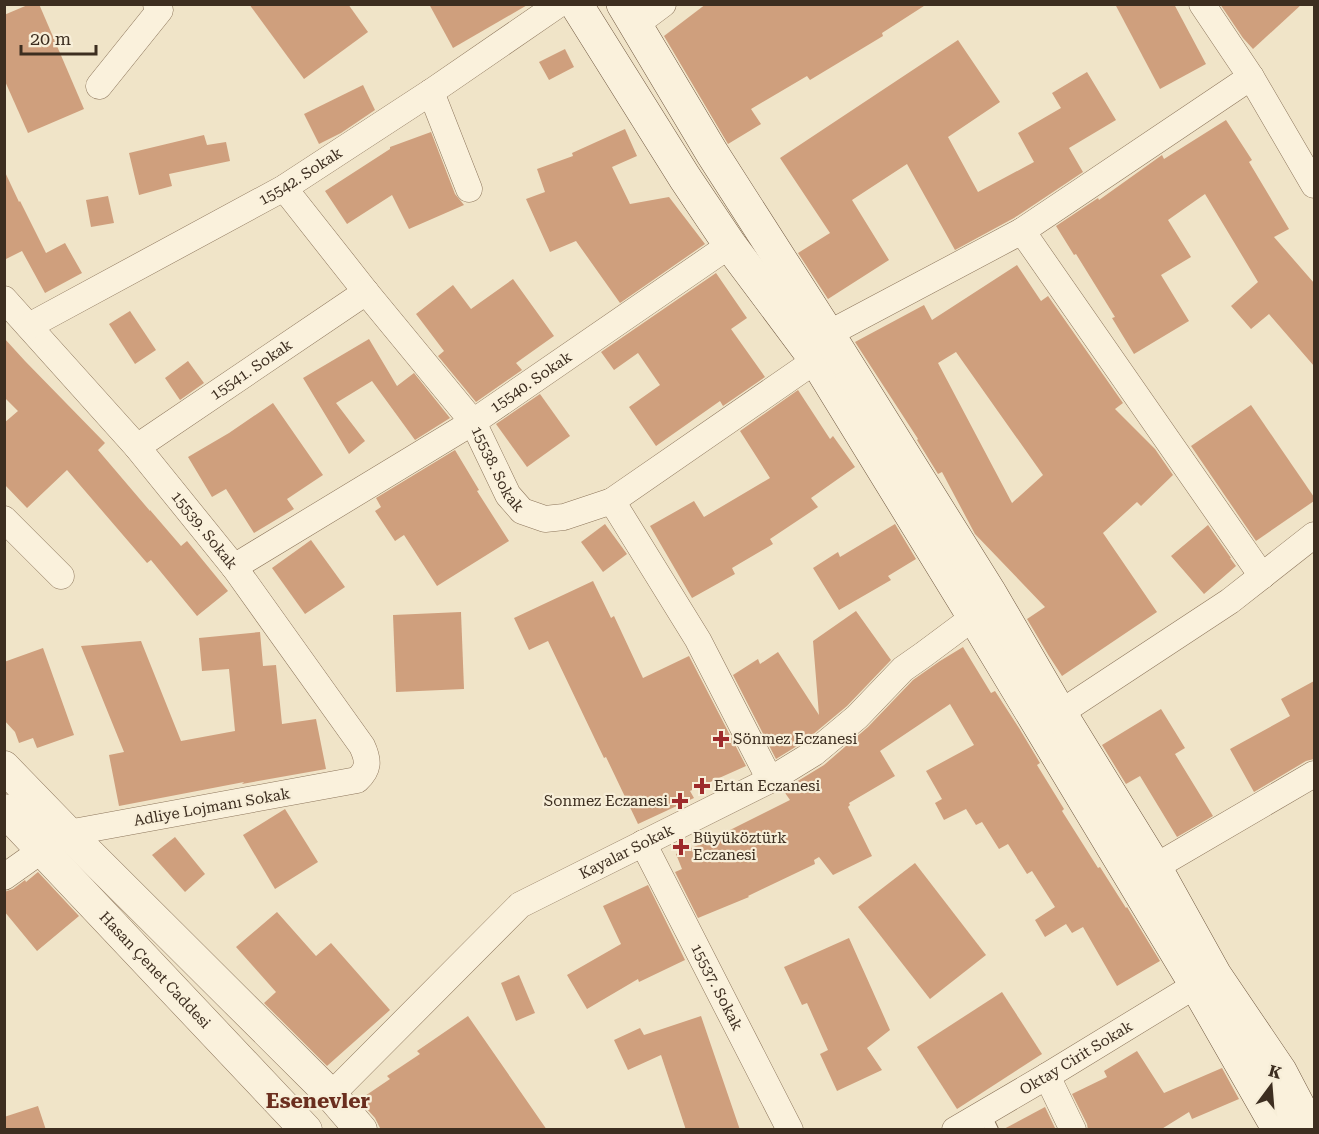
<svg xmlns="http://www.w3.org/2000/svg" width="1319" height="1134" font-family="'Roboto Serif',serif">
  <style>
    .building { fill: #cf9f7d; fill-rule: evenodd }
    .lines { fill: none; stroke-linecap: round; stroke-linejoin: round }
    .service-casing { stroke: #8d765c; stroke-width: 14 }
    .minor-casing { stroke: #8d765c; stroke-width: 27 }
    .tertiary-casing { stroke: #8d765c; stroke-width: 33 }
    .secondary-casing { stroke: #6f573f; stroke-width: 34 }
    .service { stroke: #faf1dc; stroke-width: 12 }
    .minor { stroke: #faf1dc; stroke-width: 26 }
    .tertiary { stroke: #faf1dc; stroke-width: 32 }
    .secondary { stroke: #faf1dc; stroke-width: 33 }
    .poi-dot { fill: #9e2a2b; stroke: #f7eed8; stroke-width: 2 }
    .labels { text-anchor: middle; stroke-width: 4.5; stroke-linejoin: round; paint-order: stroke }
    .street-label { font-size: 15px; fill: #3d2e20; stroke: #f7eed8 }
    .poi-label { font-size: 15px; fill: #3d2e20; stroke: #f7eed8; text-anchor: start }
    .district-label { font-size: 21px; font-weight: bold; fill: #6b2e1e; stroke: #f7eed8 }
  </style>
  <rect width="100%" height="100%" fill="#f0e4c8"/>
  <g class="building">
    <polygon points="30,4 39,4 84,109 28,133 4,79 4,15"/>
    <polygon points="249,4 348,4 368,32 304,79"/>
    <polygon points="429,4 529,4 453,48"/>
    <polygon points="706,4 927,4 882,33 883,36 810,80 807,76 751,109 761,124 728,144 664,36"/>
    <polygon points="1115,4 1174,4 1206,64 1160,89"/>
    <polygon points="1220,4 1302,4 1253,49 1243,38"/>
    <polygon points="958,40 1000,102 948,137 978,192 1034,162 1018,133 1061,108 1052,93 1087,72 1116,120 1069,148 1083,172 1014,218 955,250 907,164 852,200 889,260 828,299 798,253 830,233 780,158"/>
    <polygon points="565,49 574,67 549,80 539,62"/>
    <polygon points="363,85 375,110 341,133 319,144 304,114"/>
    <polygon points="1226,120 1252,160 1249,162 1289,229 1274,237 1314,283 1314,366 1269,314 1251,329 1231,306 1258,282 1205,194 1168,220 1191,257 1161,275 1189,321 1134,354 1112,318 1115,317 1076,254 1074,255 1056,226 1098,198 1099,200 1162,155 1164,159"/>
    <polygon points="625,129 637,156 612,167 630,204 669,197 705,244 620,303 576,241 550,252 526,199 545,192 537,169 573,156 572,153"/>
    <polygon points="431,132 455,194 464,205 409,229 392,195 347,224 325,191 390,149 390,147"/>
    <polygon points="204,135 207,145 226,142 230,161 169,174 172,186 139,195 129,153"/>
    <polygon points="4,170 19,202 20,201 46,253 65,243 82,273 45,293 22,251 4,260"/>
    <polygon points="108,196 114,223 91,227 86,200"/>
    <path d="M 1017,265 L 1041,301 L 1048,296 L 1123,403 L 1115,409 L 1155,449 L 1173,475 L 1141,506 L 1137,502 L 1103,533 L 1157,612 L 1062,676 L 1049,656 L 1027,619 L 1045,607 L 975,534 L 942,472 L 938,474 L 917,440 L 918,439 L 855,342 L 924,305 L 932,320 ZM 956,352 L 1043,475 L 1012,503 L 938,363 Z"/>
    <polygon points="716,273 747,318 731,329 765,377 723,406 720,401 656,446 629,407 660,385 638,353 614,370 601,352"/>
    <polygon points="513,279 554,336 516,363 522,370 476,402 438,356 444,351 416,314 453,285 471,309"/>
    <polygon points="130,311 156,350 135,364 109,324"/>
    <polygon points="4,338 25,361 105,443 98,450 150,511 150,510 181,546 187,541 228,591 197,616 151,560 147,563 67,470 27,508 4,484 4,423 18,411 4,397"/>
    <polygon points="369,339 397,386 414,373 450,418 415,440 372,381 336,403 365,441 349,454 303,378"/>
    <polygon points="188,361 204,383 180,400 165,378"/>
    <polygon points="798,390 830,439 833,436 855,467 811,498 818,507 770,539 773,544 732,568 735,574 692,598 650,526 694,501 704,517 770,478 740,431"/>
    <polygon points="540,394 570,436 527,467 496,424"/>
    <polygon points="273,403 323,475 287,499 294,509 254,533 226,489 212,497 188,457 229,433"/>
    <polygon points="1251,405 1314,497 1314,501 1256,541 1191,446"/>
    <polygon points="455,450 479,490 477,491 509,541 437,586 404,535 395,541 375,511 381,507 376,498"/>
    <polygon points="605,524 627,554 603,572 581,542"/>
    <polygon points="895,524 916,559 888,576 891,580 839,610 813,568 838,552 840,557"/>
    <polygon points="1208,525 1231,558 1230,558 1236,566 1204,594 1171,556"/>
    <polygon points="311,540 345,587 305,614 272,568"/>
    <polygon points="593,581 611,618 614,616 643,678 689,656 746,766 690,791 694,798 638,824 606,757 604,758 548,641 529,650 514,618"/>
    <polygon points="856,611 891,660 847,706 805,741 776,759 733,675 758,659 760,664 778,652 819,715 813,641"/>
    <polygon points="461,612 464,689 396,692 393,615"/>
    <polygon points="260,632 263,666 276,665 282,724 316,719 326,769 242,784 244,782 119,806 109,755 124,752 81,646 141,641 181,741 235,731 229,669 202,671 199,638"/>
    <polygon points="963,647 991,693 995,691 1019,728 1040,763 1037,765 1064,809 1062,811 1098,868 1100,867 1126,908 1127,907 1160,961 1117,986 1083,927 1072,933 1066,924 1045,937 1035,920 1055,907 1032,871 1027,874 1008,844 999,849 982,822 976,825 966,809 944,820 935,803 942,799 926,771 974,745 950,704 880,751 895,776 849,803 850,805 848,807 872,856 833,875 819,857 814,860 815,864 748,896 749,897 698,918 675,872 682,869 676,854 706,842 790,800 783,790 824,765 868,727 913,680 940,661"/>
    <polygon points="43,648 74,735 37,748 33,738 19,743 15,732 4,720 4,662"/>
    <polygon points="1314,681 1314,759 1306,761 1254,792 1230,749 1290,716 1281,699"/>
    <polygon points="1161,709 1185,748 1175,754 1213,816 1177,837 1140,776 1126,784 1102,745"/>
    <polygon points="285,809 318,862 275,889 243,835"/>
    <polygon points="175,837 205,874 185,892 152,855"/>
    <polygon points="915,863 986,955 930,999 858,907"/>
    <polygon points="38,872 79,916 37,951 4,911 4,892 13,889 25,880 26,882"/>
    <polygon points="648,885 685,960 639,982 638,979 587,1009 567,975 621,944 603,906"/>
    <polygon points="277,912 316,956 331,943 390,1010 327,1066 264,1003 276,992 236,947"/>
    <polygon points="849,938 890,1030 867,1048 882,1070 837,1091 820,1054 828,1050 807,1003 802,1005 784,967"/>
    <polygon points="519,975 535,1013 516,1021 501,983"/>
    <polygon points="1002,992 1042,1054 957,1109 917,1047"/>
    <polygon points="468,1016 547,1130 381,1130 375,1118 359,1100 390,1079 387,1076 420,1054 417,1051"/>
    <polygon points="701,1016 740,1130 686,1130 661,1055 628,1070 614,1040 640,1028 644,1035"/>
    <polygon points="1137,1051 1164,1093 1222,1068 1239,1099 1192,1119 1189,1112 1160,1130 1088,1130 1087,1124 1072,1094 1107,1077 1104,1071"/>
    <polygon points="38,1106 46,1130 4,1130 4,1117"/>
    <polygon points="1045,1107 1056,1130 1002,1130"/>
  </g>
  <g class="lines">
    <defs>
      <polyline id="service" points="984,1113 992,1130"/>
      <g id="minor">
        <polyline points="1202,4 1251,77 1314,185"/>
        <polyline points="635,25 663,4"/>
        <polyline points="99,86 160,10 156,4"/>
        <polyline points="431,92 469,189"/>
        <path id="s1" d="M 284,188 L 366,292 L 473,422 L 508,495 L 522,511 L 545,519 L 564,517 L 612,501 L 698,640 L 770,780"/>
        <polyline points="1022,231 1262,576"/>
        <path id="s2" d="M 4,299 L 137,447 L 234,567 L 362,746 C 369,761 369,769 357,780 L 68,833"/>
        <path id="s3" d="M 29,326 L 284,188 L 431,92 L 559,4"/>
        <polyline points="828,334 1022,231 1251,77"/>
        <path id="s4" d="M 137,447 L 366,292"/>
        <polyline points="612,501 816,360"/>
        <polyline points="4,519 61,576"/>
        <path id="s5" d="M 234,567 L 473,422 L 730,245"/>
        <polyline points="1060,713 1230,601 1314,535"/>
        <path id="s6" d="M 643,843 L 790,1130"/>
        <polyline points="1155,867 1314,774"/>
        <polyline points="4,877 42,850"/>
        <polyline points="1047,1076 1073,1130"/>
        <path id="s7" d="M 331,1095 L 520,905 L 770,780 L 814,753 L 857,717 L 903,669 L 923,655 L 974,617"/>
        <path id="s8" d="M 955,1130 L 1047,1076 L 1196,985"/>
      </g>
      <g id="tertiary">
        <polyline points="4,767 68,833 331,1095 361,1130"/>
        <path id="s9" d="M 4,810 L 306,1130"/>
      </g>
      <g id="secondary">
        <polyline points="576,4 685,178 730,245 816,360 974,617 1196,985 1279,1130"/>
        <polyline points="623,4 712,153 828,334 990,593 1060,713 1155,867 1215,975 1280,1071 1311,1130"/>
      </g>
    </defs>
    <use href="#service" class="service-casing"/>
    <use href="#minor" class="minor-casing"/>
    <use href="#tertiary" class="tertiary-casing"/>
    <use href="#secondary" class="secondary-casing"/>
    <use href="#service" class="service"/>
    <use href="#minor" class="minor"/>
    <use href="#tertiary" class="tertiary"/>
    <use href="#secondary" class="secondary"/>
  </g>
  <g class="poi-dot">
    <path d="M718 730h6v6h6v6h-6v6h-6v-6h-6v-6h6z"/>
    <path d="M699 777h6v6h6v6h-6v6h-6v-6h-6v-6h6z"/>
    <path d="M677 792h6v6h6v6h-6v6h-6v-6h-6v-6h6z"/>
    <path d="M678 838h6v6h6v6h-6v6h-6v-6h-6v-6h6z"/>
  </g>
  <g class="labels">
    <g class="street-label">
      <text dy="5" stroke="none"><textPath href="#s3" startOffset="310">15542. Sokak</textPath></text>
      <text dy="5" stroke="none"><textPath href="#s4" startOffset="138">15541. Sokak</textPath></text>
      <text dy="5" stroke="none"><textPath href="#s5" startOffset="350">15540. Sokak</textPath></text>
      <text dy="5" stroke="none"><textPath href="#s1" startOffset="354">15538. Sokak</textPath></text>
      <text dy="5" stroke="none"><textPath href="#s2" startOffset="306">15539. Sokak</textPath></text>
      <text transform="translate(212 807) rotate(-10)" y="5">Adliye Lojmanı Sokak</text>
      <text dy="5" stroke="none"><textPath href="#s7" startOffset="387">Kayalar Sokak</textPath></text>
      <text dy="5" stroke="none"><textPath href="#s9" startOffset="220">Hasan Çenet Caddesi</textPath></text>
      <text dy="5" stroke="none"><textPath href="#s6" startOffset="162">15537. Sokak</textPath></text>
      <text dy="5" stroke="none"><textPath href="#s8" startOffset="141">Oktay Cirit Sokak</textPath></text>
    </g>
    <g class="poi-label">
      <text x="733" y="744">Sönmez Eczanesi</text>
      <text x="714" y="791">Ertan Eczanesi</text>
      <text x="668" y="806" text-anchor="end">Sonmez Eczanesi</text>
      <text x="693" y="843">Büyüköztürk<tspan x="693" dy="17">Eczanesi</tspan></text>
    </g>
    <g class="district-label">
      <text x="318" y="1108">Esenevler</text>
    </g>
  </g>
  <rect width="1319" height="1134" fill="none" stroke="#3d2e20" stroke-width="12"/>
  <g transform="translate(1271 1086) rotate(16)" stroke="#f7eed8" stroke-width="4.5" paint-order="stroke">
  <path d="M0-4.5L10 22L0 15L-10 22Z" fill="#3d2e20"/>
  <text y="-9" font-size="16" font-weight="bold" text-anchor="middle" fill="#3d2e20">K</text>
  </g>
  <path d="M21 45v9h75v-9" fill="none" stroke="#3d2e20" stroke-width="3"/>
  <text x="30" y="45" font-size="18" fill="#3d2e20" stroke="#f7eed8" stroke-width="4.5" paint-order="stroke">20 m</text>
</svg>
